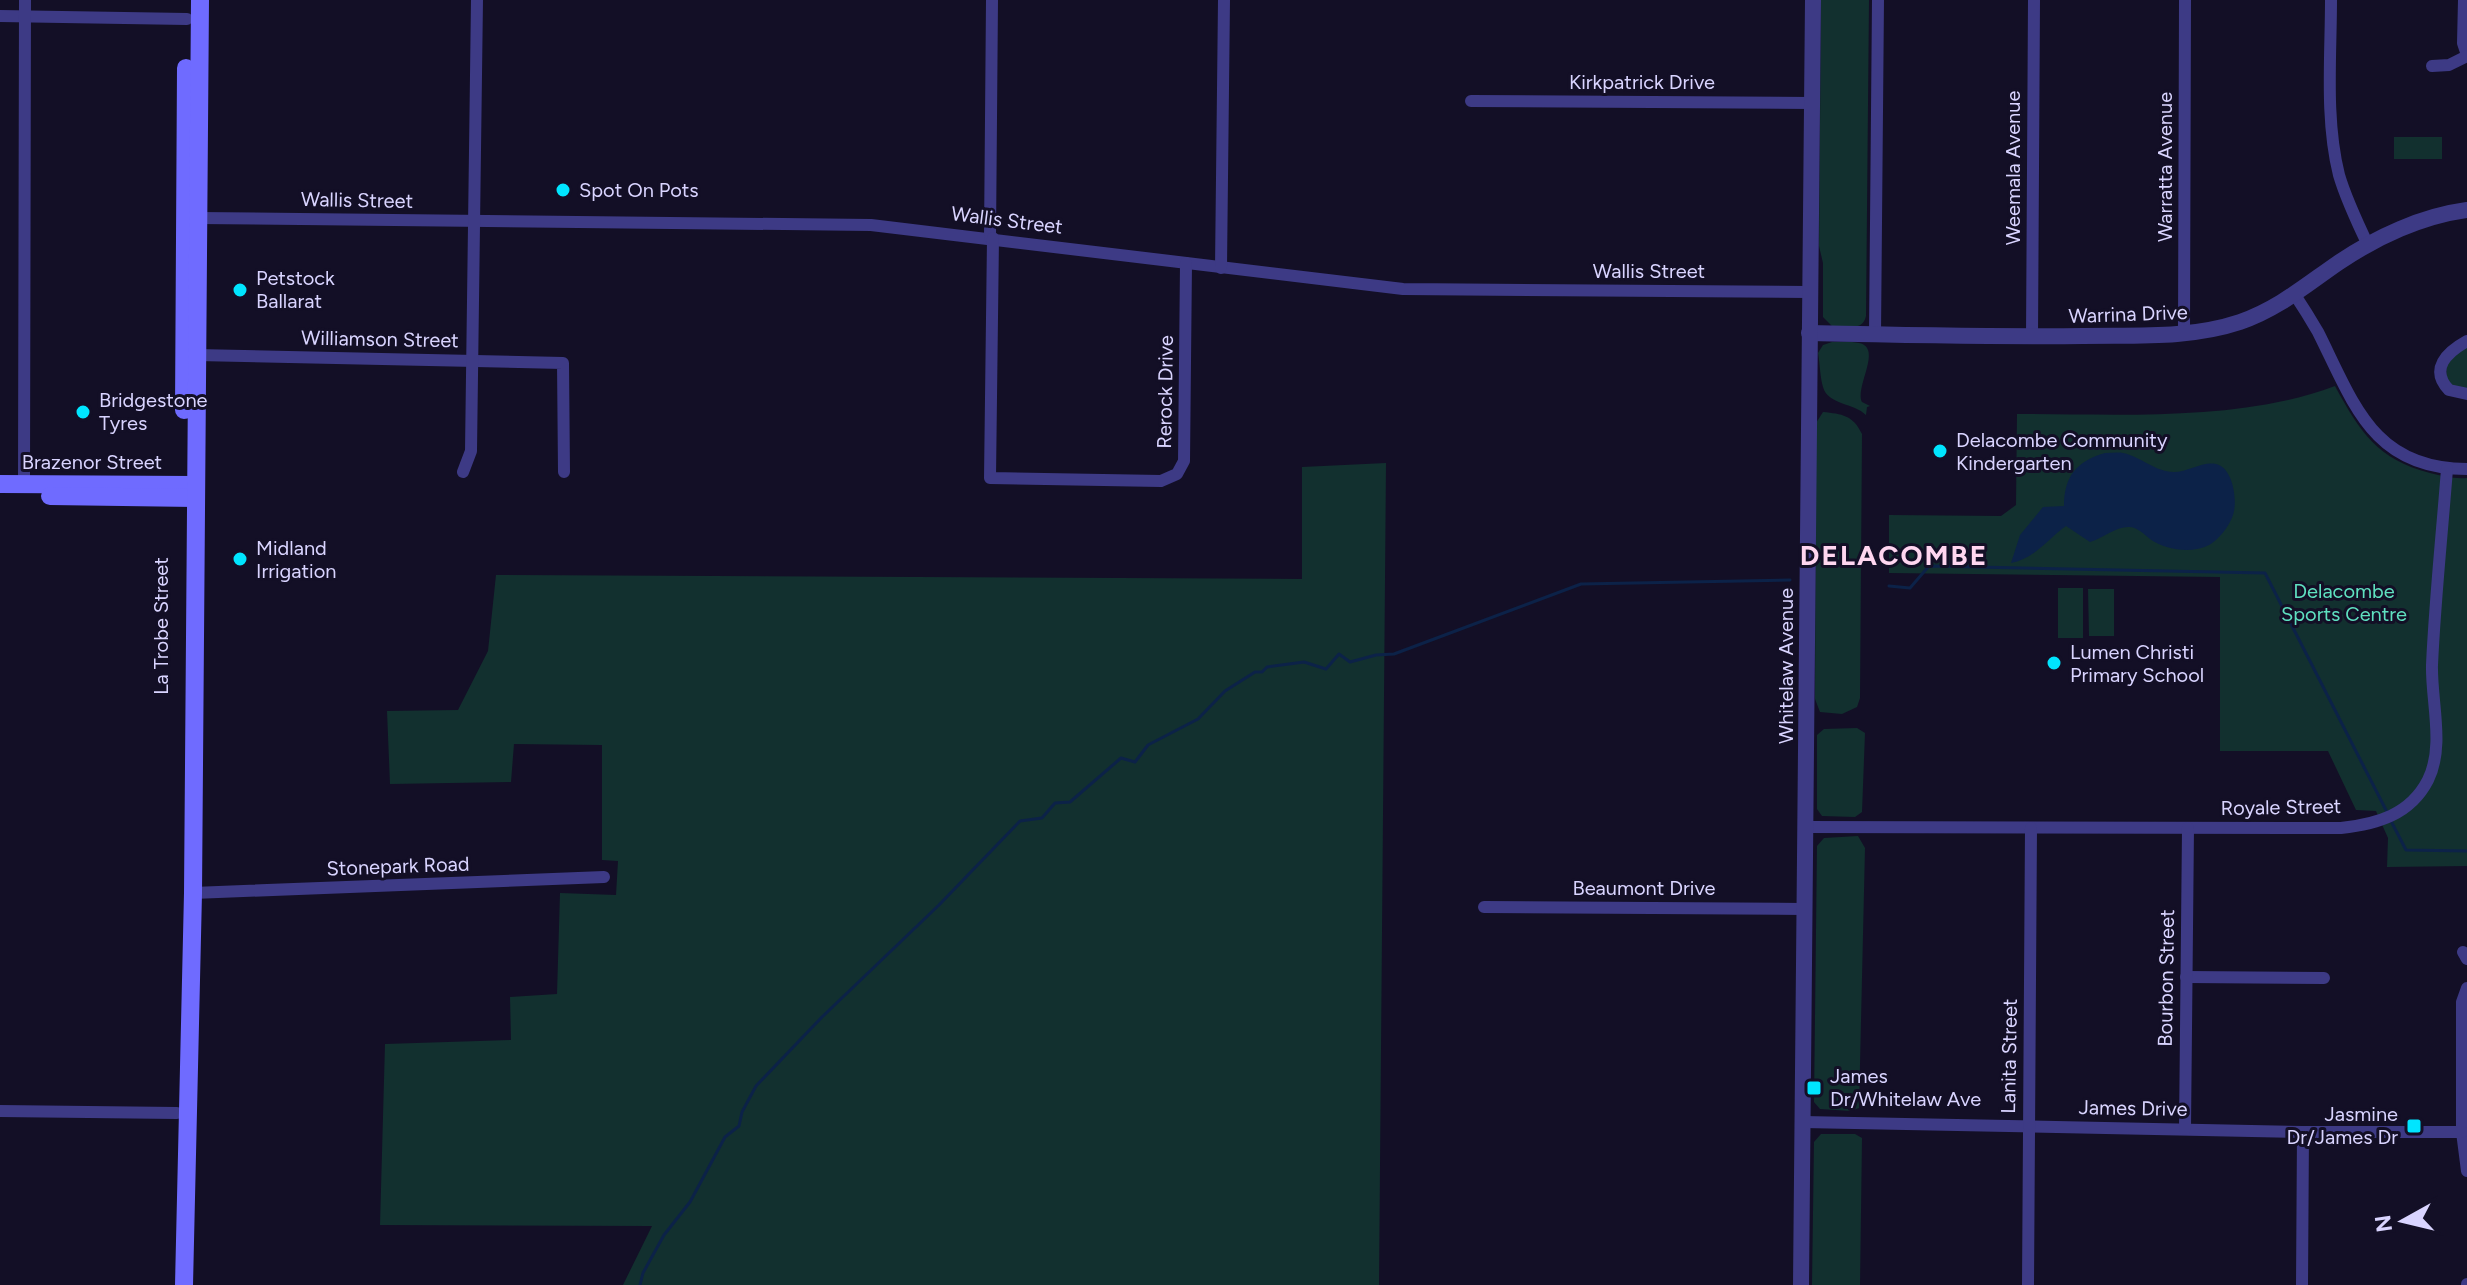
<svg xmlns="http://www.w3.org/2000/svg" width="2467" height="1285" font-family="Figtree,sans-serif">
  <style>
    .green { fill: #12302f }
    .water { fill: #0c2248 }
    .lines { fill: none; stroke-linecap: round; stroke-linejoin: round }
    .stream { stroke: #0c2248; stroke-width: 3 }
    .minor { stroke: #3d3a85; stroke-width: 12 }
    .tertiary { stroke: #3d3a85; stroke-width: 16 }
    .secondary { stroke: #6f6bff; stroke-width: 18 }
    .poi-dot { fill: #00e5ff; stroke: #130f26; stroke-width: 3 }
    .labels { text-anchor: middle; stroke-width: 6; stroke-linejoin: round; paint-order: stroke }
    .street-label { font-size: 20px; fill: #d9d4ff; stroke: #130f26 }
    .poi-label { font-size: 20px; fill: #d9d4ff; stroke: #130f26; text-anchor: start }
    .park-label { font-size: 20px; fill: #5fe0c0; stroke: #130f26 }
    .district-label { font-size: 28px; font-weight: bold; letter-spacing: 2px; fill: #ffd6f0; stroke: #130f26 }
  </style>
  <rect width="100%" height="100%" fill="#130f26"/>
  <g class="green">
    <path d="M 1821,0 L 1869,0 L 1866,316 C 1863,332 1845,326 1832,326 L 1823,317 L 1823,263 L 1819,246 Z"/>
    <rect x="2394" y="137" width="48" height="22"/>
    <path d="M 1832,342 C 1840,342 1850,341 1859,343 C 1883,348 1855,386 1862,402 L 1870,406 L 1867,407 L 1866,415 C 1854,403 1828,405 1823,387 C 1820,377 1820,364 1818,353 L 1823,345 Z"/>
    <polygon points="2467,346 2467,390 2455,388 2446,378 2447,362"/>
    <path d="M 2335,386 C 2360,432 2377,459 2430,473 C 2443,476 2453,479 2467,478 L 2467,866 L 2387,867 L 2388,838 L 2376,811 L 2356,810 L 2328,751 L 2220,751 L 2220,577 L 1889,573 L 1889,515 L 2001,516 L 2016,505 L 2017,414 C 2118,414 2240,422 2335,386 Z"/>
    <path d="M 1823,412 C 1842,414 1853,415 1862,434 L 1860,698 L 1857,707 L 1842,714 L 1820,712 L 1815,699 L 1816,423 Z"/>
    <polygon points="1386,463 1379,1285 623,1285 652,1226 380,1225 385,1044 511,1040 510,997 557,994 560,893 616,895 618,861 602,860 602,745 514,744 511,782 390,784 387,711 458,710 488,651 496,575 1302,579 1302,467"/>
    <rect x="2058" y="588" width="25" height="50"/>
    <polygon points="2088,589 2114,589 2114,636 2089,636"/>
    <polygon points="1857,728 1865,733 1862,812 1855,817 1822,816 1817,809 1817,735 1824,729"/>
    <polygon points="1858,836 1865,848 1859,1108 1851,1111 1820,1109 1814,1102 1817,846 1824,838"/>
    <polygon points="1821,1134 1855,1134 1862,1138 1860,1285 1812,1285 1814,1142"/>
  </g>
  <path class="water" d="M 2105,453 C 2111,453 2118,452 2123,453 C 2142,457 2155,472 2174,472 C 2188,472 2203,461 2216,464 C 2232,467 2237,497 2234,511 C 2232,523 2219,540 2209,545 C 2192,554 2165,550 2150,539 C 2144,534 2138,528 2130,527 C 2116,526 2104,538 2090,542 L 2066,526 C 2048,539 2034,559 2011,563 L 2020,535 L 2043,507 L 2064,506 C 2064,476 2077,461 2105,453 Z"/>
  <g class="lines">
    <g class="stream">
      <polyline points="1889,586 1910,588 1929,566 2265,573 2388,814"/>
      <polyline points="2391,821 2406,850 2467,851"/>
      <polyline points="640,1285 643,1273 664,1235 690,1202 725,1137 739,1126 742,1112 756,1086 822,1017 939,905 1020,821 1042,818 1055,803 1070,802 1121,758 1135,762 1148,745 1198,719 1225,691 1255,672 1262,672 1267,667 1304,662 1326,669 1339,654 1350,662 1376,655 1394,654 1581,584 1790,580"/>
    </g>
    <g class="minor">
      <path d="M 2331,0 C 2331,57 2325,119 2339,175 C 2346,199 2357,222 2368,245"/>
      <polyline points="2464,0 2463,43 2467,55"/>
      <polyline points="0,16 187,19"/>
      <polyline points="2432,66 2449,65 2467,56"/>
      <polyline points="1471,101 1812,103"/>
      <polyline points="197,218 871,225 1403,289 1809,292"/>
      <polyline points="990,237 992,0"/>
      <polyline points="993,238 990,478 1161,481 1177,474 1184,461 1186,263"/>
      <polyline points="1221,268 1224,0"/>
      <path d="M 2295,295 C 2303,307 2311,320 2318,332 C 2354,404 2373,469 2467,469"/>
      <polyline points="2184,334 2185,0"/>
      <polyline points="1875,335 1878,0"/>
      <polyline points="2032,337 2034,0"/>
      <path d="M 2467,341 C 2447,352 2429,369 2449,390 L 2467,394"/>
      <polyline points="197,355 563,363 564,472"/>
      <polyline points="463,472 471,451 477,0"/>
      <polyline points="24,484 25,0"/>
      <path d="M 1804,827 L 2341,828 C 2377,824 2410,815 2428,780 C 2445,746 2431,701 2432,665 C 2435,599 2442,534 2447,469"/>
      <polyline points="193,893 604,877"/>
      <polyline points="1484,907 1803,909"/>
      <polyline points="2463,952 2467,959"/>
      <polyline points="2186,977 2324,978"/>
      <polyline points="2467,988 2462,1002 2462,1132 2467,1171"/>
      <polyline points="0,1111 177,1113"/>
      <polyline points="1803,1122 2303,1132 2462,1132"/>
      <polyline points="2185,1129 2188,828"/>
      <polyline points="2028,1285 2031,828"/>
      <polyline points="2302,1285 2303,1132"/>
      <polyline points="2467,1285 2467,1284"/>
    </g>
    <g class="tertiary">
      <path d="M 1809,333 C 1900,335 1992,337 2083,336 C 2135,335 2189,339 2240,322 C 2278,309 2306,285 2338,263 C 2376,237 2422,216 2467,210"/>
      <polyline points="1801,1285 1813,0"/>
    </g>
    <g class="secondary">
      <polyline points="184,410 186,68"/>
      <polyline points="0,484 195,485"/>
      <polyline points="50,496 195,498"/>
      <polyline points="184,1285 193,893 200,0"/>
    </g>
  </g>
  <g class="poi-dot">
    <circle cx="563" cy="190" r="8"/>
    <circle cx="240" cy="290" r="8"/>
    <circle cx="83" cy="412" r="8"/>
    <circle cx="1940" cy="451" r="8"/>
    <circle cx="240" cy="559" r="8"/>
    <circle cx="2054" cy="663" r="8"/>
    <rect x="1806" y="1080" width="16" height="16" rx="4"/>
    <rect x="2406" y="1118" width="16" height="16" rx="4"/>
  </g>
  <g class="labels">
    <g class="street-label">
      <text x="1642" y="89">Kirkpatrick Drive</text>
      <text transform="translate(2165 167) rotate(-90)" y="7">Warratta Avenue</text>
      <text transform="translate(2013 168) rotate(-90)" y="7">Weemala Avenue</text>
      <text transform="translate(357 200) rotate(1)" y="7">Wallis Street</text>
      <text transform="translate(1007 220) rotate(7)" y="7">Wallis Street</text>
      <text x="1649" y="278">Wallis Street</text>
      <text transform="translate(2128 314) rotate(-2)" y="7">Warrina Drive</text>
      <text transform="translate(380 339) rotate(1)" y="7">Williamson Street</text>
      <text transform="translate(1165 392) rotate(-89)" y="7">Rerock Drive</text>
      <text x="92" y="469">Brazenor Street</text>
      <text transform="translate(161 626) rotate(-90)" y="7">La Trobe Street</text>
      <text transform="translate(1786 666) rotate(-90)" y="7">Whitelaw Avenue</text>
      <text transform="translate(2281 807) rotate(-1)" y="7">Royale Street</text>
      <text transform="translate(398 866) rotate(-2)" y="7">Stonepark Road</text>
      <text x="1644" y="895">Beaumont Drive</text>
      <text transform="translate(2166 978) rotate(-89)" y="7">Bourbon Street</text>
      <text transform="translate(2009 1056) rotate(-89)" y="7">Lanita Street</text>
      <text transform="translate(2133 1108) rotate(1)" y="7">James Drive</text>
    </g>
    <g class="poi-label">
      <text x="579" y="197">Spot On Pots</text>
      <text x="256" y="285">Petstock<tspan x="256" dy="23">Ballarat</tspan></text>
      <text x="99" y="407">Bridgestone<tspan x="99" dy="23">Tyres</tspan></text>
      <text x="1956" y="447">Delacombe Community<tspan x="1956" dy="23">Kindergarten</tspan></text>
      <text x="256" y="555">Midland<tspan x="256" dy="23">Irrigation</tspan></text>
      <text x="2070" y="659">Lumen Christi<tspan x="2070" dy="23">Primary School</tspan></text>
      <text x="1830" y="1083">James<tspan x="1830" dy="23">Dr/Whitelaw Ave</tspan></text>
      <text x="2398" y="1121" text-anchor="end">Jasmine<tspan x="2398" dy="23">Dr/James Dr</tspan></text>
    </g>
    <g class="park-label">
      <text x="2344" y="598">Delacombe<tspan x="2344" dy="23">Sports Centre</tspan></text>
    </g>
    <g class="district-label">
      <text x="1894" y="565">DELACOMBE</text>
    </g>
  </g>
  <g transform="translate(2403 1221) rotate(262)" stroke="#130f26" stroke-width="6" paint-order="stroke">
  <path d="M0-6L14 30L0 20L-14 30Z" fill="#d9d4ff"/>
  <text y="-12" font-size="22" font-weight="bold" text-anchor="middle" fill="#d9d4ff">N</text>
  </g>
</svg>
